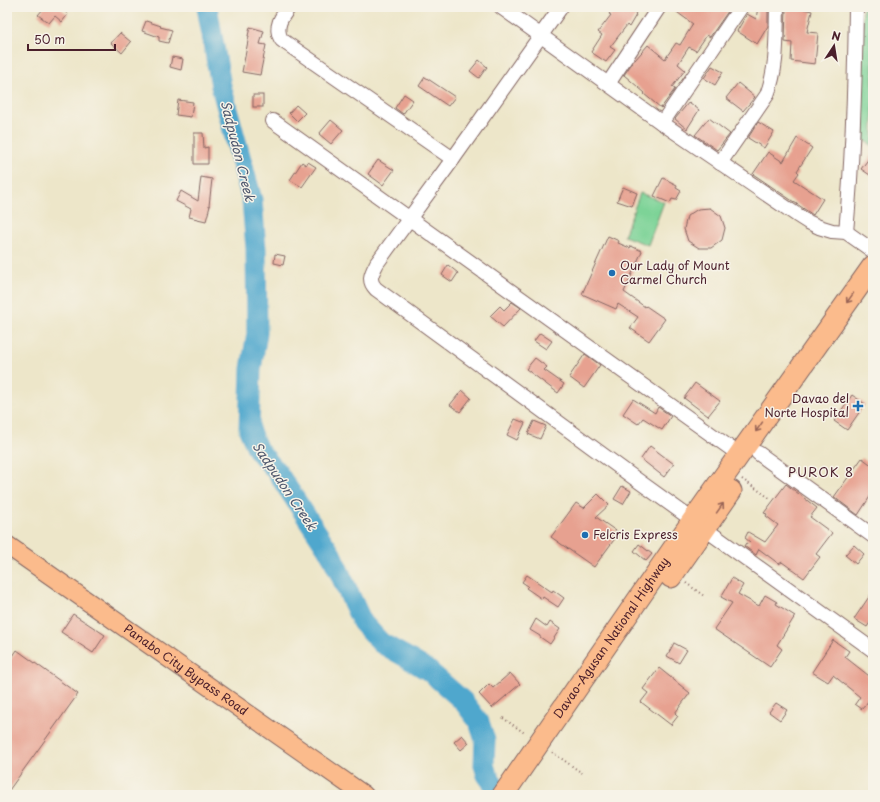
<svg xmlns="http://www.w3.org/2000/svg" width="880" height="802" font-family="'Playpen Sans',sans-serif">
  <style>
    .green { fill: #7dd397; stroke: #647961 }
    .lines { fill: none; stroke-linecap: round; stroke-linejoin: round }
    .river { stroke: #50a7cd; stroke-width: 21 }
    .building { fill: #e7a190 }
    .minor-casing { stroke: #836562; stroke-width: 16 }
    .major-casing { stroke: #836562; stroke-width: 20 }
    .highway-casing { stroke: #836562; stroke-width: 23 }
    .path { stroke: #836562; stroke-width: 2; stroke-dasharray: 1 3; stroke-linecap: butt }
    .minor { stroke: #fff; stroke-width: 14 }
    .major { stroke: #fbbb8c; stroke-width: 18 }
    .highway { stroke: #fbbb8c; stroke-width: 21 }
    .oneway { stroke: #9a6557 }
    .poi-dot { fill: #1f6fb2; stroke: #f7f3e8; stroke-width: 1.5 }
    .labels { text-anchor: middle; stroke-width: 3; stroke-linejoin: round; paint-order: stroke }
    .poi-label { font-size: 12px; fill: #4a1f2b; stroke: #f7f3e8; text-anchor: start }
    .street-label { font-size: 12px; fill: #4a1f2b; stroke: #f7f3e8 }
    .water-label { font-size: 13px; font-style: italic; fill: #4c556c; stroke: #f7f3e8 }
    .neighbourhood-label { font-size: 13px; letter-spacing: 1px; fill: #4a1f2b; stroke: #f7f3e8 }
  </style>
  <rect width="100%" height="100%" fill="#f7f3e8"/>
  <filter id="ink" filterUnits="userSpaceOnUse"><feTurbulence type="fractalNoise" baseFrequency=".025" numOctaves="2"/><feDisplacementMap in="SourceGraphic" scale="8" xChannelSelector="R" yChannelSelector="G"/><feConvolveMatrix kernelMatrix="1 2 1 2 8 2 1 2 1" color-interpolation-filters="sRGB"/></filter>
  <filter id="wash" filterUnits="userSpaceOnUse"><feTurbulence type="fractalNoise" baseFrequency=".012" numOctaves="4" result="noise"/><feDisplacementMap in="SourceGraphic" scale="16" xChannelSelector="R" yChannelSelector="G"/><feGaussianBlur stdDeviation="0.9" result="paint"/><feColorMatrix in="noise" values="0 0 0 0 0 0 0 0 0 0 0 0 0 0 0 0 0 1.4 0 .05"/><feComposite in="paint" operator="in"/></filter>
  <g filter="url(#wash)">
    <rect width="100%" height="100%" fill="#ede6c9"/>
    <g class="green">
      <polygon points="863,7 873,7 873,146 858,136"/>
      <polygon points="640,193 664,202 648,245 624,236"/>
    </g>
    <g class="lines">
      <polyline class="river" points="207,7 221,86 252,200 256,249 257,333 251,369 249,430 258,450 277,472 331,554 362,622 381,643 406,657 429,671 463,701 479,722 485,740 484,765 487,775 492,782"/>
    </g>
    <g id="blocks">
      <g class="building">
        <polygon points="43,7 61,7 60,8 68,14 62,22 55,16 49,23 38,15 44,8"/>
        <polygon points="614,7 640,7 635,14 636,15 629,27 627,25 610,47 615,50 606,62 591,52 602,35 598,32 611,15 609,14"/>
        <polygon points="670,7 731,7 710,37 707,35 696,51 689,47 678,64 685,70 672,87 675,89 661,108 644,94 645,93 624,75 634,60 635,60 648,45 665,59 676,43 680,45 693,24"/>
        <polygon points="758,7 768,7 768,26 757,44 737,31 747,14 756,19"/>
        <polygon points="786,7 795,7 812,11 807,32 818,33 815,64 791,61 792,43 785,42"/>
        <polygon points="146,21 161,26 160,27 172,30 168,43 159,41 159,37 142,31"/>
        <polygon points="250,27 264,31 260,44 266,45 260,75 242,72 249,36 248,36"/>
        <polygon points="120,33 131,42 122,53 111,43"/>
        <polygon points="172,57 183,59 181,70 170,67"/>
        <polygon points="479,60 487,67 479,78 470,71"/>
        <polygon points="712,66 723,72 715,85 704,78"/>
        <polygon points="425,77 455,97 448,106 419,86"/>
        <polygon points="738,83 755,97 743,111 726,98"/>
        <polygon points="404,94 413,100 403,114 395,108"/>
        <rect x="253" y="95" width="10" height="12"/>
        <polygon points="178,100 193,102 191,117 176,115"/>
        <polygon points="689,102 699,110 687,129 675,119"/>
        <polygon points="296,105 305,113 297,121 289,113"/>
        <polygon points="709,118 730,134 717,150 695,135"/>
        <polygon points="331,120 343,130 331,144 319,134"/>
        <polygon points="758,122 774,132 764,148 748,138"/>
        <polygon points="194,133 203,133 204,148 208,147 208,164 194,164"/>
        <polygon points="797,138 812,148 797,171 799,173 794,180 823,199 813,215 753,174 768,152 783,162"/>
        <polygon points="873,153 873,177 861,169"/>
        <polygon points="378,160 394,170 383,185 368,174"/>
        <polygon points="302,162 306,165 308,162 316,167 302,187 290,180"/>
        <polygon points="201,177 212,179 209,206 210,206 206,221 189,217 191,209 176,201 181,191 198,201"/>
        <polygon points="663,178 677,185 676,188 681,191 676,200 672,199 670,203 654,196"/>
        <polygon points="623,187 637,193 632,206 617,201"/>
        <polygon points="710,208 721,216 725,228 722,240 711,248 699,248 688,241 684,229 687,216 698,209"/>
        <polygon points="608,236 619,241 618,243 630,248 631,246 642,251 624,292 645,307 646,306 665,319 649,341 630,328 638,317 618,304 616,309 582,294"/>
        <polygon points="275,254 285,256 283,265 274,263"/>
        <polygon points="448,265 458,273 452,282 442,275"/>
        <polygon points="512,302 521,308 503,327 490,316 500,306 504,310"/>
        <polygon points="540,333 552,341 546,349 534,341"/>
        <polygon points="585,354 600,365 584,388 569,377"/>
        <polygon points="535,358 547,367 544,370 564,384 558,393 526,369"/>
        <polygon points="695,383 720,401 708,416 684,398"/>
        <polygon points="462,390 471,398 460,412 450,405"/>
        <polygon points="852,395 865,404 847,430 834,421"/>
        <polygon points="633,399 655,413 658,407 671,416 662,430 643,418 638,424 623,414"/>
        <polygon points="515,419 525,423 517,440 507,435"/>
        <polygon points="534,421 546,426 540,439 528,434"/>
        <polygon points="650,446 674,464 664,477 641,459"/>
        <polygon points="862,458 873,466 873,492 858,515 834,497"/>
        <polygon points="786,484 817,508 810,517 832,533 816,554 820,557 804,578 782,562 779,564 759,549 756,555 744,546 746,543 748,544 750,542 745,538 748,532 765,542 778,525 766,516 767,514 764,513"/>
        <polygon points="622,486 631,491 623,504 614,499"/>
        <polygon points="598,494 609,505 596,517 619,533 594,567 551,537 576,503 584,508"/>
        <polygon points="639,544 652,554 646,561 634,551"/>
        <polygon points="854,545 864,554 856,564 845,555"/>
        <polygon points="527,575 552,592 553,590 564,598 558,607 543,597 542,599 526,588 528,586 522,582"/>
        <polygon points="732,578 743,585 738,594 759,606 765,595 777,602 776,604 795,616 777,645 782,649 770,667 714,629 732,603 721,597"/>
        <polygon points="873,591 873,618 867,627 854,619"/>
        <polygon points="73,614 105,635 93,653 61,632"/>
        <polygon points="536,619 547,627 550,622 560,629 550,644 540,637 540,636 530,630"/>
        <polygon points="833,640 849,651 845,657 873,679 873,695 862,709 855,704 860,697 833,675 828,682 812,672"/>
        <polygon points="674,643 687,650 679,663 667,656"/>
        <polygon points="17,650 78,694 7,793 7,665"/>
        <polygon points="659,668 690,693 675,713 678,716 671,725 641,702 648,693 643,689"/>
        <polygon points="510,673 520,684 492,708 479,694 489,684 493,688"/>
        <polygon points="776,703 787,710 780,720 769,712"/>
        <polygon points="462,735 469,743 461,750 454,742"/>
      </g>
    </g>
  </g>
  <g filter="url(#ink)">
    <use href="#blocks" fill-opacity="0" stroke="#836562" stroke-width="1"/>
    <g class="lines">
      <defs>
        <g id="minor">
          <path d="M 289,7 C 282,16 274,27 281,39 C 282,41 285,42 286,43 L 453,159"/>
          <polyline points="501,7 662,123 797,215 808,222 819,227 832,231 846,232 873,251"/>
          <path d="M 561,7 L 453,159 L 377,263 C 372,273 367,280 376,289 L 633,477 L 873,650"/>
          <polyline points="608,84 659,7"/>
          <polyline points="273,121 740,455"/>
          <polyline points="662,123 741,7"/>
          <path d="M 720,163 L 767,95 C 778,66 776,37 777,7"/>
          <path d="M 846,232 C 853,157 855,82 856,7"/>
          <polyline points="758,453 873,536"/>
        </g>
        <g id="major">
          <path id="s1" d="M 7,545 L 364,795"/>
        </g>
        <g id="highway">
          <polyline points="671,577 731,491"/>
          <path id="s2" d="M 503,795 L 693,520 L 873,266"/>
        </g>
      </defs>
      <use href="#minor" class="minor-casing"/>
      <use href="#major" class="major-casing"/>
      <use href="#highway" class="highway-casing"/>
      <g class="path">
        <polyline points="742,479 771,499"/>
        <polyline points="686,583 704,596"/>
        <polyline points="503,718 526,734"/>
        <polyline points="552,752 582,773"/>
      </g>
      <use href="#minor" class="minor"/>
      <use href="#major" class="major"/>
      <use href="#highway" class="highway"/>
    </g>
    <defs><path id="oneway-shaft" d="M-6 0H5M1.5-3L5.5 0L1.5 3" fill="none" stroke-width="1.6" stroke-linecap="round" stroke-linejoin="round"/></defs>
    <g class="oneway">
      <use href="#oneway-shaft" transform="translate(850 298) rotate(125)"/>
      <use href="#oneway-shaft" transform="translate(759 427) rotate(125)"/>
      <use href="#oneway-shaft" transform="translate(720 508) rotate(-55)"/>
    </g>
  </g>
  <g class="poi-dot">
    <circle cx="612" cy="273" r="4"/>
    <path d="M856 400h4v4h4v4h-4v4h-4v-4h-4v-4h4z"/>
    <circle cx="585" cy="535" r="4"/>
  </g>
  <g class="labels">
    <g class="poi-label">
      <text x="620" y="270">Our Lady of Mount<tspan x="620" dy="14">Carmel Church</tspan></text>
      <text x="849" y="403" text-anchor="end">Davao del<tspan x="849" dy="14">Norte Hospital</tspan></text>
      <text x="593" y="539">Felcris Express</text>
    </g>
    <g class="street-label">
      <text dy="4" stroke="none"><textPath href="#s2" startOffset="191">Davao-Agusan National Highway</textPath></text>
      <text dy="4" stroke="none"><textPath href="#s1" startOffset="218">Panabo City Bypass Road</textPath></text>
    </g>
    <g class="water-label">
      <text transform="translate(238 151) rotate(76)" y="5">Sadpudon Creek</text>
      <text transform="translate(285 486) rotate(56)" y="5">Sadpudon Creek</text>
    </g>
    <g class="neighbourhood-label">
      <text x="821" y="477">PUROK 8</text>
    </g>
  </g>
  <rect width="880" height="802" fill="none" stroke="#f7f3e8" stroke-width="24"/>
  <g transform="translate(834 46) rotate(12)" stroke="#f7f3e8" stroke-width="3" paint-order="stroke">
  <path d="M0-3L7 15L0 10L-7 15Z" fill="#4a1f2b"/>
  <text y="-6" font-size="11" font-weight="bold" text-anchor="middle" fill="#4a1f2b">N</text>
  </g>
  <path d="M28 44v6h87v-6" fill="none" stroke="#4a1f2b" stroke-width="2"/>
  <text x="34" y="44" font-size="12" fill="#4a1f2b" stroke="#f7f3e8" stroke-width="3" paint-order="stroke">50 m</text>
</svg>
